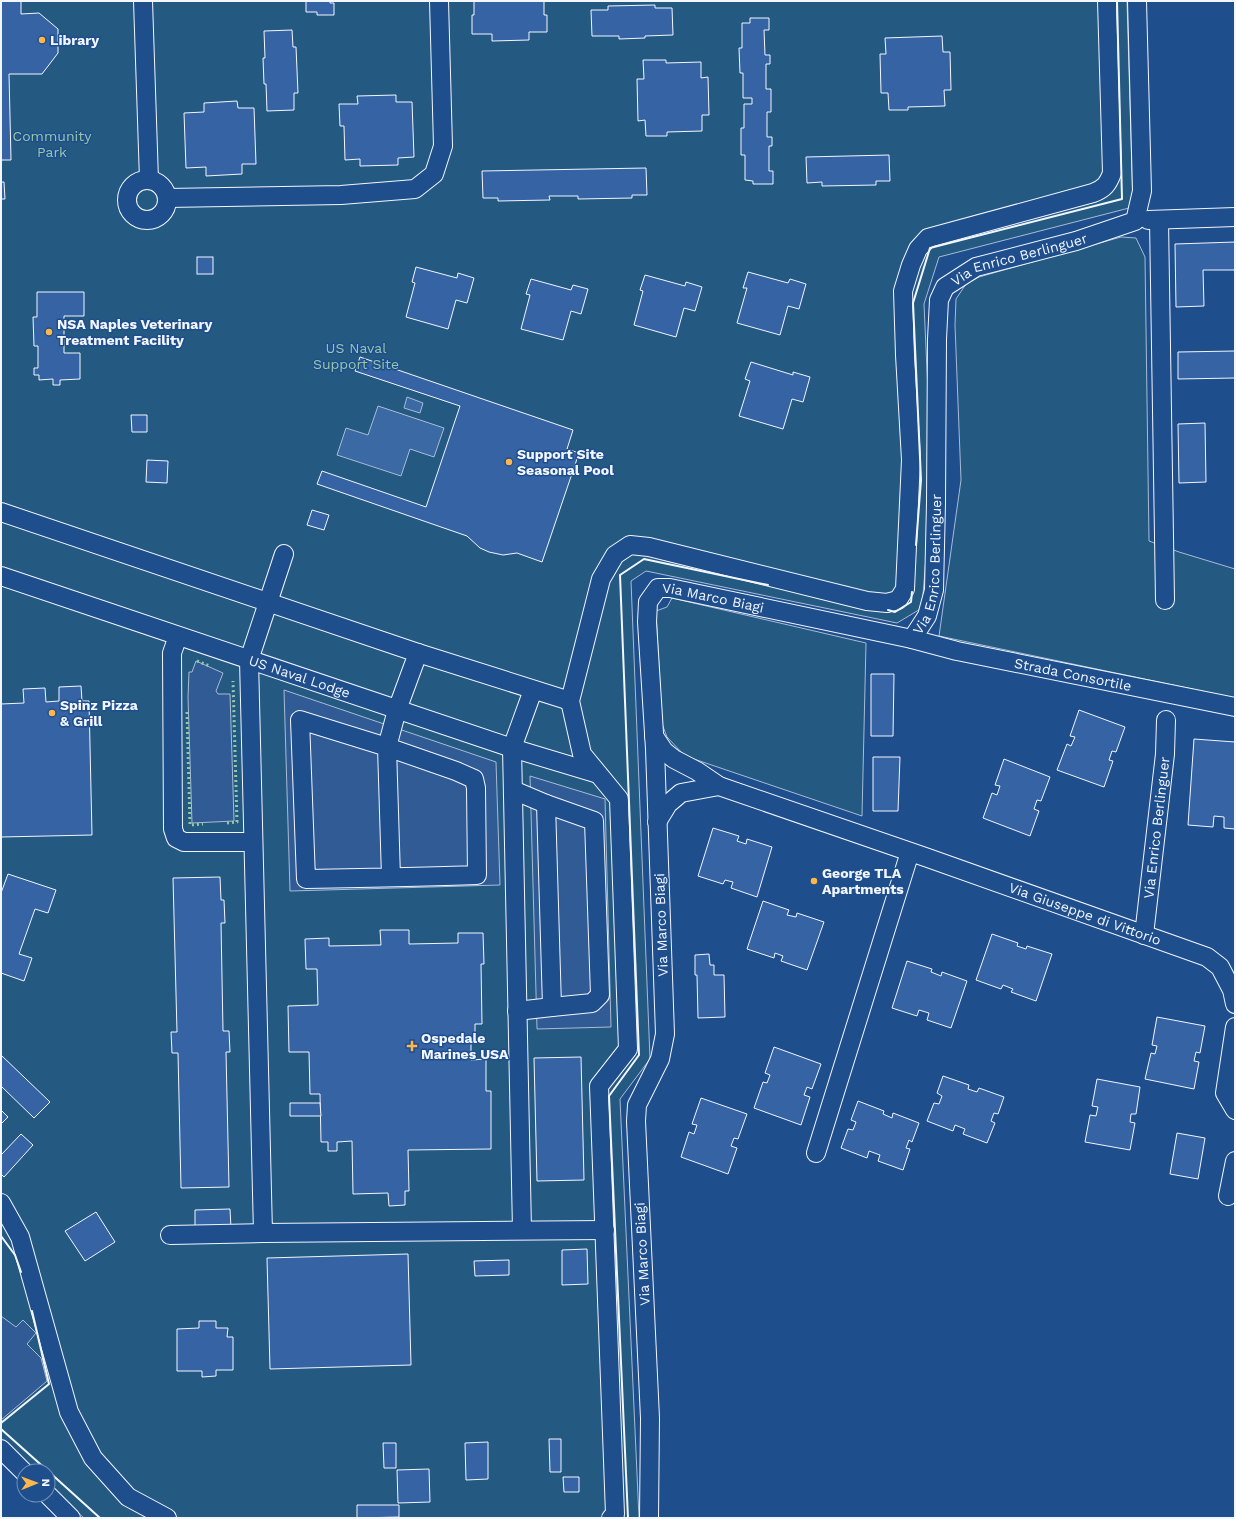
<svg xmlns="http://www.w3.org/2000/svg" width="1236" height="1519" font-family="'Work Sans',sans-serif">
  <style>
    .green { fill: #245a82; stroke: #a8bbd7 }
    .parking { fill: #305b95; stroke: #a8bbd7 }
    .water { fill: #3b69a3; stroke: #a8bbd7 }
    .building { fill: #3563a3; stroke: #f2f6ff }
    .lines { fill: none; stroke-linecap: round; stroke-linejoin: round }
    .minor-casing { stroke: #f2f6ff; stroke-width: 20 }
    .minor { stroke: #1f4e8c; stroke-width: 18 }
    .hedge { stroke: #97c8a6; stroke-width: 3; stroke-dasharray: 2 3; stroke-linecap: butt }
    .wall { stroke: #f2f6ff; stroke-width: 2 }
    .poi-dot { fill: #ffb74d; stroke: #1f4e8c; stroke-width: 1.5 }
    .labels { text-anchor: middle; stroke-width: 3; stroke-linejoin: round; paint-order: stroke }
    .poi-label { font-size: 14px; font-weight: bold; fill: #f2f6ff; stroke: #1f4e8c; text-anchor: start }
    .park-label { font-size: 14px; fill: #97c8a6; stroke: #1f4e8c }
    .street-label { font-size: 14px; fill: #f2f6ff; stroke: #1f4e8c }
  </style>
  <rect width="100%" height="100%" fill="#1f4e8c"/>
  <g class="green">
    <polygon points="1,1 1127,1 1133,207 939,257 924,304 932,480 922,608 897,623 646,571 631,581 650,1059 620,1099 639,1518 84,1518 48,1486 48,1471 32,1471 1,1444"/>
    <polygon points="1121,237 1136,238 1145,257 1149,541 1179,552 1235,569 1235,698 939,636 961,480 955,325 956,299 966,284 979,277"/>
    <polygon points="672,598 866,643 862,816 685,756 667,737 662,724 656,611 667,607"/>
  </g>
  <g class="parking">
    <polygon points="196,661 223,673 216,691 218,694 230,694 234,821 192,823 188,697 189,672 192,672"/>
    <polygon points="284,690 496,762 500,885 290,891"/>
    <polygon points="530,776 605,799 611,1027 537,1029"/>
    <polygon points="1,1316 16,1327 23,1320 36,1333 27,1344 41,1358 47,1381 1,1420"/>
  </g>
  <g class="water">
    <polygon points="407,397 423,403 420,413 404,408"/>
    <polygon points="378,406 444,428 434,457 410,449 401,476 337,455 346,428 368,435"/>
  </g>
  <g class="building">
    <polygon points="1,1 21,1 21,14 39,13 58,29 58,53 42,74 9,74 11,160 1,160"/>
    <polygon points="306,1 330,1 330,3 334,3 334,15 317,15 317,12 306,12"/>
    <polygon points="474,1 544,1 544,15 547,15 547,32 529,32 529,40 492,41 492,34 472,34 472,15 474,15"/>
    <polygon points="655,5 655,8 672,8 673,35 645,36 645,38 619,39 619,36 592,36 591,10 608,10 608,6"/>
    <polygon points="750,18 769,18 769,30 764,30 765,55 770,55 770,64 766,64 766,89 771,89 771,112 767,112 767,137 772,137 772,146 769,146 769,171 773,171 773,184 753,184 753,181 745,180 745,155 741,155 741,128 744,128 744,104 752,104 752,98 743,98 743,73 740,73 739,48 742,48 742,23 750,23"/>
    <polygon points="292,30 293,47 296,47 298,93 294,93 294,110 267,111 266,84 264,84 263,58 265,58 264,31"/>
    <polygon points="942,36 943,52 950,52 951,90 944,90 945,106 908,107 908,110 889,110 888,93 881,93 880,54 886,54 885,38"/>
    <polygon points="643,60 666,60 666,63 701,62 701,78 708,77 709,115 702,115 702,131 667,132 667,136 646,136 645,120 638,121 637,79 644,79"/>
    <polygon points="396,95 396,102 412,102 414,157 398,158 398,165 360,166 360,159 345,160 344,126 340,126 339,104 358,104 357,96"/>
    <polygon points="237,101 238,108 254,108 256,164 242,164 242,174 206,176 206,167 186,168 184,113 204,112 204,103"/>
    <polygon points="889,155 890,181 876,181 876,185 822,186 822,182 807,183 806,157"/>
    <polygon points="646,168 647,195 632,195 632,198 578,199 578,196 549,196 550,200 498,201 498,198 483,198 482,171"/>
    <polygon points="1,182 4,182 5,199 1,199"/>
    <polygon points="1235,242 1235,270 1203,270 1204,306 1176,307 1175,244"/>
    <rect x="197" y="257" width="16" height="17"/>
    <polygon points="416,267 457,278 458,273 474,278 467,303 456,300 448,329 406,317 415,283 412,282"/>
    <polygon points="748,272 788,283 790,279 806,284 799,309 788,306 780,335 737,323 747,288 743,288"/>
    <polygon points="645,275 685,286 686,282 702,287 695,311 684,308 676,337 634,325 643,291 640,290"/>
    <polygon points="531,279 571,290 573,285 588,289 581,314 571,311 563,340 521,329 530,295 526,294"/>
    <polygon points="37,292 84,292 84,316 64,316 64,353 80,353 80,379 60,380 60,385 53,385 53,379 39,380 39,375 34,375 34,368 38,368 38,346 34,346 33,317 37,317"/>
    <polygon points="1235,351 1235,378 1178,379 1178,352"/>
    <polygon points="360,357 573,430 567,449 579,453 542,562 517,553 503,555 489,552 480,548 467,536 317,484 322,471 426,507 460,406 355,371"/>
    <polygon points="751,362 793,375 793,372 810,377 803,402 792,399 783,429 739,416 750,381 745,379"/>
    <polygon points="131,415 147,415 147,432 132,432"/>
    <polygon points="1205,423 1206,482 1179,483 1178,424"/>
    <polygon points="147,460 168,461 167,483 146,482"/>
    <polygon points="312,510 329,515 324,530 307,525"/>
    <polygon points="871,674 894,674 893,736 871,736"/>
    <polygon points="81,686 82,701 89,701 92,835 1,837 1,704 24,703 23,689 45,688 46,702 59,701 59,687"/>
    <polygon points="1079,710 1125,727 1116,752 1112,751 1109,760 1113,761 1104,787 1057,770 1067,744 1071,746 1075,737 1070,736"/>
    <polygon points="1194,739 1235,742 1235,829 1224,828 1224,817 1214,816 1213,827 1188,825"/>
    <polygon points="873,757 900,757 898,811 873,811"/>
    <polygon points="1004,759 1050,777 1041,801 1037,800 1034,809 1039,811 1030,836 983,818 992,793 997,795 1000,786 995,785"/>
    <polygon points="713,828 739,836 737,841 746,844 747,839 772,847 757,897 731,888 733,882 725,880 723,884 698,876"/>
    <polygon points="8,874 56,890 48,913 35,909 19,954 32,958 24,981 1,973 1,893"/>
    <polygon points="220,877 221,900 224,900 225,923 221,923 223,1031 229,1031 230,1052 226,1052 229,1187 181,1188 178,1053 172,1053 171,1032 177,1032 173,878"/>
    <polygon points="763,901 789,910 787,915 796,917 797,913 824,922 807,970 781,961 783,956 775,953 774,958 747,949"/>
    <polygon points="380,930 409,930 409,944 458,943 458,933 483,933 484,964 481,964 482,1024 475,1024 475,1039 471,1039 471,1060 486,1059 486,1091 491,1091 491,1149 408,1150 409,1191 405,1191 405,1205 389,1206 388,1193 353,1194 352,1141 337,1142 337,1151 328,1151 328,1142 321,1142 320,1094 310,1094 309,1052 289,1052 288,1006 318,1005 317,969 306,969 305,939 329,938 329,946 381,945"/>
    <polygon points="992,934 1018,943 1017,946 1026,949 1027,946 1052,954 1036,1001 1011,992 1013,989 1003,985 1001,989 976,980"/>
    <polygon points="709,954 710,965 714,965 714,975 724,975 725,1017 698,1018 697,975 695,975 695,955"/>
    <polygon points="907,961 932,969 931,972 941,976 942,972 967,981 951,1028 927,1020 929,1013 919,1010 917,1016 892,1008"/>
    <polygon points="1157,1017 1205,1026 1200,1053 1196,1052 1194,1061 1199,1062 1194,1089 1145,1079 1151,1053 1155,1054 1157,1046 1152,1045"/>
    <polygon points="774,1047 821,1064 812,1089 807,1087 804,1095 810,1097 801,1125 754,1108 763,1082 767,1083 770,1075 765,1073"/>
    <polygon points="1,1055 50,1102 34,1118 1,1086"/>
    <polygon points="581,1057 584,1180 537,1181 534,1058"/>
    <polygon points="943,1076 969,1085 968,1089 977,1092 979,1088 1004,1097 998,1114 994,1113 991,1121 995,1123 987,1143 963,1134 965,1129 955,1125 953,1131 927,1121 934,1103 939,1104 942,1096 937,1093"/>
    <polygon points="1097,1079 1140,1087 1136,1114 1131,1114 1130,1122 1135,1123 1130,1150 1085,1142 1090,1115 1096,1116 1098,1107 1092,1106"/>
    <polygon points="701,1098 747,1114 738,1139 734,1138 731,1146 737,1148 728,1174 681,1157 689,1132 694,1134 697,1125 692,1124"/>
    <polygon points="858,1101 884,1111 883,1114 892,1118 893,1113 919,1123 912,1142 909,1140 906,1148 910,1149 903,1170 878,1161 880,1155 869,1151 867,1158 841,1148 848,1129 853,1130 856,1122 851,1120"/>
    <polygon points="290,1103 320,1103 321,1116 290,1116"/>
    <polygon points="1,1110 8,1117 1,1124"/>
    <polygon points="1177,1133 1205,1138 1198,1179 1170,1174"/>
    <polygon points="21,1134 33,1145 4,1177 1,1174 1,1155"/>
    <polygon points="230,1209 231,1228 195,1229 195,1210"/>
    <polygon points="96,1212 115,1242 85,1261 65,1231"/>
    <polygon points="587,1249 588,1284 562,1285 562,1250"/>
    <polygon points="408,1254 411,1365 270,1369 267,1258"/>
    <polygon points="509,1260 509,1275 475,1276 474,1261"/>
    <polygon points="199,1321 216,1321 216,1328 228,1328 227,1337 233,1337 233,1370 216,1370 216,1376 202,1377 202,1371 177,1371 177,1329 199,1328"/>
    <polygon points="549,1439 561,1439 561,1472 550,1472"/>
    <polygon points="488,1442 488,1479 466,1480 465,1443"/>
    <polygon points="383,1443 396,1443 396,1468 384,1468"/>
    <polygon points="429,1469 430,1502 398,1503 397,1470"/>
    <polygon points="563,1477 579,1477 579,1492 564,1492"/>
    <polygon points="357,1505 399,1505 399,1517 357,1518"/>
  </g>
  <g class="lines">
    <defs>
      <g id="minor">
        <polyline points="143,1 149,180"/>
        <circle cx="147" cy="200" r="20"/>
        <polyline points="167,198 341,195 415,189 434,174 443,146 439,1"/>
        <polyline points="1148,220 1235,217"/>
        <polyline points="1159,220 1165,600"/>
        <polyline points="1,512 418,653 570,701"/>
        <polyline points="284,554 249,660 263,1233 605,1230"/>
        <path id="s1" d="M 1,576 L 512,748 L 598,774"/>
        <polyline points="178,636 172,653 173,829 176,838 184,842 253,842"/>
        <path id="s2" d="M 912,639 L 927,616 L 934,590 L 936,503 L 937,339 L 939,300 L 945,287 L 976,267 L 1076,241 L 1135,221 L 1142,191 L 1137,1"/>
        <path id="s3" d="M 654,736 L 664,751 L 674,759 L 697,771 L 719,786 L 928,858 L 1207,957 L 1220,967 L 1232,990 L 1235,1004"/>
        <polyline points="513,790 546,804 552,1007 517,1011"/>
        <polyline points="546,804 594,821 600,995 592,1003 552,1007"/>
        <polyline points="657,822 668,804 681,793 719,786"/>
        <path d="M 391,877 L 387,747 L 300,720 L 306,879 C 363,878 420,877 477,875 L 476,788 L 474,779 L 456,771 L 387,747 L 397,710 L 418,653"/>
        <path id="s4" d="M 1144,935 L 1165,754 L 1166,720"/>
        <polyline points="1235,1027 1225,1093 1235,1110"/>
        <polyline points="816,1153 910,852"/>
        <polyline points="1228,1196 1235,1161"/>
        <polyline points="1,1203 20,1237 69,1412 93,1458 128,1497 167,1518"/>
        <polyline points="522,1230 512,748 533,690"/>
        <polyline points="170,1235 263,1233"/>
        <polyline points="1,1449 24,1472"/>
        <polyline points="48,1495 71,1518"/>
        <path d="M 611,1518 L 615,1514 L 599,1086 L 628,1049 L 619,799 L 582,754 L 570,701 L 601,579 L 615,555 L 630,545 L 649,547 L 867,601 L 887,603 L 898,600 L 905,589 L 911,460 L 905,355 L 903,291 L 911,265 L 918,249 L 928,238 L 1093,193 C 1104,189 1108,184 1112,173 L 1107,1"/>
        <path id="s5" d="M 649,1518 L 650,1418 L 636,1121 L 637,1105 L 660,1059 L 665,1034 L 655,749 L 647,622 L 648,602 L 658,588 L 670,588 L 912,639 L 957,651 L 1235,707"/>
      </g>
    </defs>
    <use href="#minor" class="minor-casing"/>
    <use href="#minor" class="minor"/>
    <g class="hedge">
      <polyline points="197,661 210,666"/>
      <polyline points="187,712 190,825 203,824"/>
      <polyline points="227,823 237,822 233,681"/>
    </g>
    <g class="wall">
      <polyline points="916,545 921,480 913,303 930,248 1122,199 1117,1"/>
      <polyline points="888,610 895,612 911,602 912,592"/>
      <polyline points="1,1236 15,1255 21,1272"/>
      <polyline points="1,1423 49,1384 32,1311"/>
      <polyline points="1,1429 48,1471"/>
      <polyline points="48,1471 100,1518"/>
      <polyline points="628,1518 609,1096 639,1055 620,575 644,559 768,585"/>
    </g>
  </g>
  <g class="poi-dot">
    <circle cx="42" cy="40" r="4"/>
    <circle cx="49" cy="332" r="4"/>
    <circle cx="509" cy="462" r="4"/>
    <circle cx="52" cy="713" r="4"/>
    <circle cx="814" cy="881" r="4"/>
    <path d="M410 1040h4v4h4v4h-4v4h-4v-4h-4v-4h4z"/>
  </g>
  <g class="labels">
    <g class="poi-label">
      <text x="50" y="45">Library</text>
      <text x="57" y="329">NSA Naples Veterinary<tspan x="57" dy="16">Treatment Facility</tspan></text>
      <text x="517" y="459">Support Site<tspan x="517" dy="16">Seasonal Pool</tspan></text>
      <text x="60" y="710">Spinz Pizza<tspan x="60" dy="16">&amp; Grill</tspan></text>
      <text x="822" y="878">George TLA<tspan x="822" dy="16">Apartments</tspan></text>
      <text x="421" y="1043">Ospedale<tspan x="421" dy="16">Marines USA</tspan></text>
    </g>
    <g class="park-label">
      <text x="52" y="141">Community<tspan x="52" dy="16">Park</tspan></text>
      <text x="356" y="353">US Naval<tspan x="356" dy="16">Support Site</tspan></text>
    </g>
    <g class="street-label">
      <text dy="5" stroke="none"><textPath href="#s2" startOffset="439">Via Enrico Berlinguer</textPath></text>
      <text dy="5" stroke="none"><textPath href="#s2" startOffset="79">Via Enrico Berlinguer</textPath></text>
      <text dy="5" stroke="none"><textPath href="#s5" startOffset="996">Via Marco Biagi</textPath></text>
      <text dy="5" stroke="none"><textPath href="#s5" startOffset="1364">Strada Consortile</textPath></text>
      <text dy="5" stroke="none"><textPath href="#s1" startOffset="315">US Naval Lodge</textPath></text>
      <text dy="5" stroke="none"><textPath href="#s4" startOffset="108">Via Enrico Berlinguer</textPath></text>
      <text dy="5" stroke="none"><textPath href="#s3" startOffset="471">Via Giuseppe di Vittorio</textPath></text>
      <text transform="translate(661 925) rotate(-92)" y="5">Via Marco Biagi</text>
      <text transform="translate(642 1254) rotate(-93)" y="5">Via Marco Biagi</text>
    </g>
  </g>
  <rect width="1236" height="1519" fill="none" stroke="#f2f6ff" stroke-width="4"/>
  <g transform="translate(36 1483) rotate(89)"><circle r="19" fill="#1f4e8c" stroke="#7391ba"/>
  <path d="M0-3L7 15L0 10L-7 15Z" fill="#ffb74d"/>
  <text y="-6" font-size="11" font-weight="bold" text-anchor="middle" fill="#f2f6ff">N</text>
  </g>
</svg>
